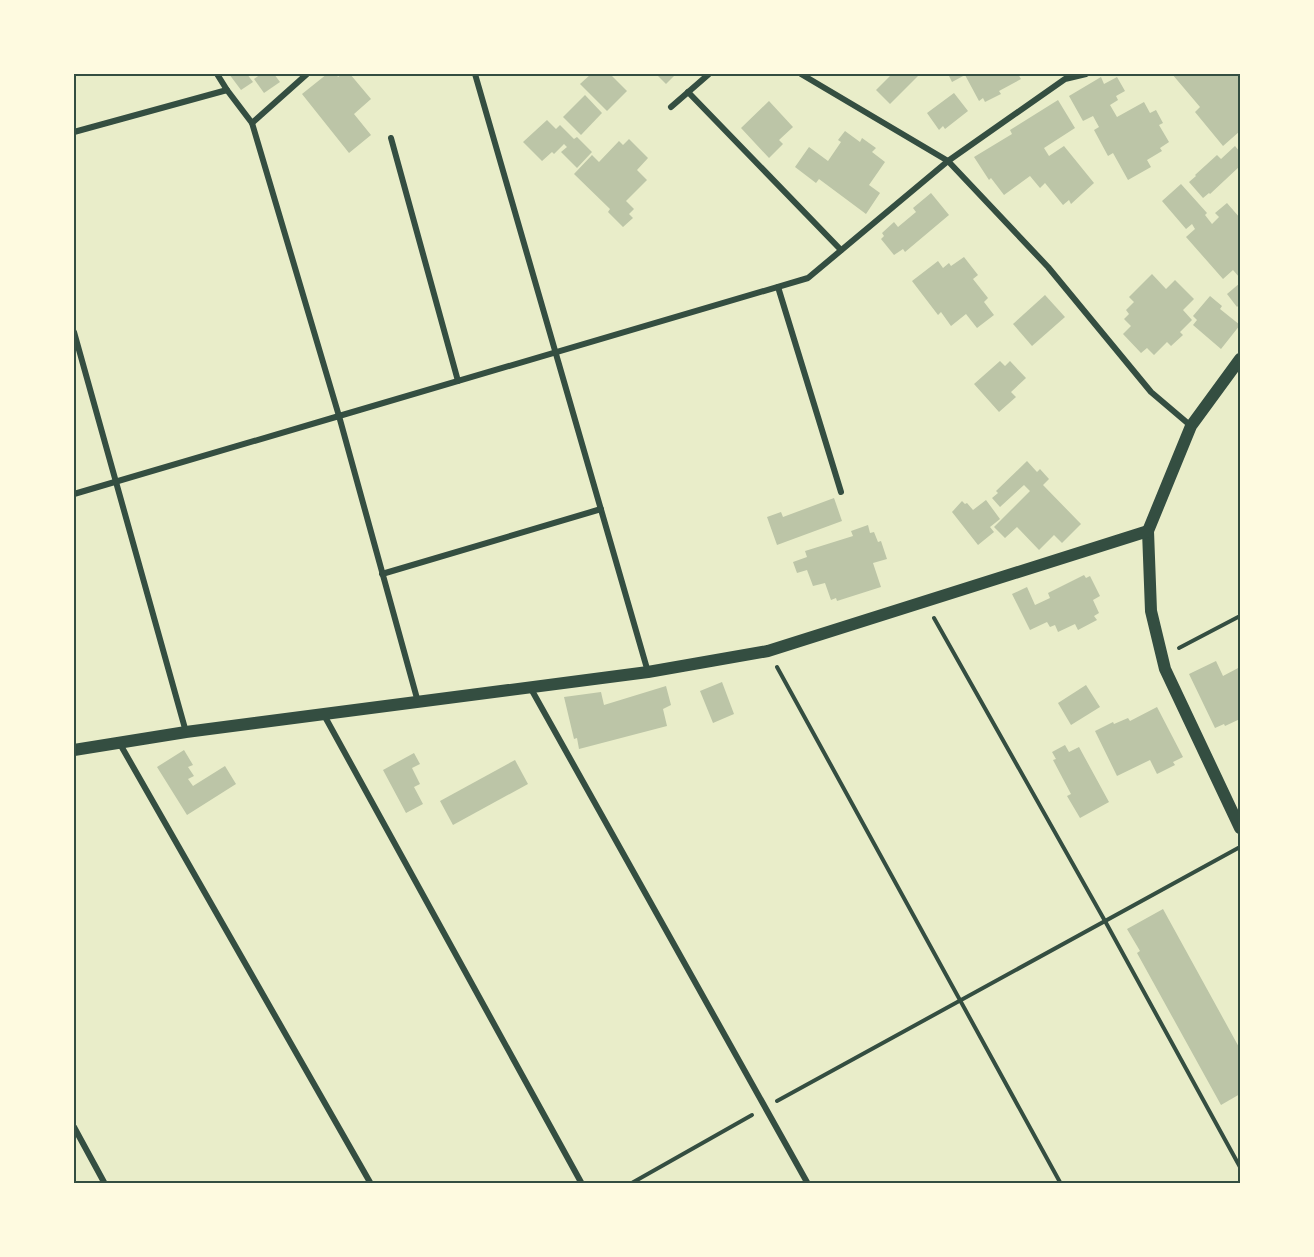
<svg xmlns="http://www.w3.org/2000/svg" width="1314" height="1257" font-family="Overpass,sans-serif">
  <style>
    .building { fill: #bcc5a7 }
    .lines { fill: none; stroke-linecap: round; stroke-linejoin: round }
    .path { stroke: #344e41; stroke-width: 4 }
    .minor { stroke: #344e41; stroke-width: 6 }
    .secondary { stroke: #344e41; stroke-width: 12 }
    .neatline { fill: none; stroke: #344e41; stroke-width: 2 }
  </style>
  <rect width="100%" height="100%" fill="#e9edc9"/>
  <g class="building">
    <polygon points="229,74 247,74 253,82 241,90"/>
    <polygon points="261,74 274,74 280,82 264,93 254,79"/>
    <polygon points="327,74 336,74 338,77 342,74 350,74 371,99 354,114 371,135 349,153 302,94"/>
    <polygon points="591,74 610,74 627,91 607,111 580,84"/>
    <polygon points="656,74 676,74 666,84"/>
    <polygon points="892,74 917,74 919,75 890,104 876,90"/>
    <polygon points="948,74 1018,74 1021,79 999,91 1001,94 985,102 983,98 979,101 965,75 952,82"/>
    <polygon points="1172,74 1240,74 1240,131 1223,146 1195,112 1200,107"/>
    <polygon points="1101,77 1104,84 1117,77 1125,91 1116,96 1118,100 1110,105 1117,117 1144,102 1150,113 1156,110 1163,123 1159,125 1169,142 1160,148 1162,151 1147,160 1151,167 1128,180 1113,153 1108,156 1094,130 1099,127 1093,116 1083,121 1069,96"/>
    <polygon points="954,93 968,111 945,129 943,126 939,130 927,113"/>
    <polygon points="585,95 602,113 581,135 563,117"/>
    <polygon points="1058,100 1075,128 1044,148 1049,156 1064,146 1094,183 1071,204 1069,200 1063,205 1045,183 1040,188 1030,176 1004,195 991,178 989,180 974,157 1012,134 1010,130"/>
    <polygon points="769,101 793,127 779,140 783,144 769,158 741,128"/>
    <polygon points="547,120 556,129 560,125 574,139 577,137 592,152 577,168 561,152 567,147 564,144 554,154 552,152 542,161 523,142"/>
    <polygon points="845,131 860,142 862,138 876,148 872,152 885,162 869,185 880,193 866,214 819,179 816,183 795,167 809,147 828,161 841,142 838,140"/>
    <polygon points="629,139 648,158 637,170 647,180 626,201 634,209 629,214 633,218 623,227 608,212 610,209 574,174 592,155 599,162 619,141 623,145"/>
    <polygon points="1235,146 1240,152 1240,166 1210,194 1209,193 1203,198 1189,182 1196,176 1195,175 1217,155 1221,159"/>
    <polygon points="1181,184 1207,213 1205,215 1212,224 1219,217 1215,213 1227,203 1240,218 1240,278 1233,270 1223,279 1186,237 1195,229 1192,224 1186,229 1162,201"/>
    <polygon points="931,193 949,215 905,252 903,249 894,255 881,239 884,236 882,233 894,222 898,227 916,212 913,208"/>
    <polygon points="964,257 978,275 973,279 988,298 984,302 994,315 977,328 966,314 951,326 941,312 938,315 912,281 938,261 943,268 949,263 951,266"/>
    <polygon points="1152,274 1166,289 1175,280 1194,299 1183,310 1192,320 1180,332 1183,335 1171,346 1167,342 1154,355 1147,348 1141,353 1123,334 1131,326 1124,319 1129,314 1126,310 1134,302 1129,297"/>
    <polygon points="1240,283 1240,304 1237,307 1227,294"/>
    <polygon points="1045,295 1065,317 1032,346 1013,324"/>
    <polygon points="1210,296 1222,306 1220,309 1240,325 1221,349 1193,325 1197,320 1193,316"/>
    <polygon points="1000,361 1005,366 1010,361 1026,378 1011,392 1016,397 999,412 974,384"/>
    <polygon points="1027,461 1037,472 1040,469 1049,479 1043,485 1081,524 1062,543 1054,535 1039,550 1017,527 1005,538 994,527 1030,491 1024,485 1000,507 992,498 998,493 996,491"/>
    <polygon points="834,498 842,521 777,545 767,517 781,512 783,517"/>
    <polygon points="986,500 1000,519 990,527 994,532 978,545 952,512 962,501 965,504 967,503 973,510"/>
    <polygon points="868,525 870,533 874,532 878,542 881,541 887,559 873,563 881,587 837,601 836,598 831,600 825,583 813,586 807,570 797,573 793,562 807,557 805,551 853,536 851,531"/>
    <polygon points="1084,575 1086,578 1090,576 1100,596 1093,600 1099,613 1094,616 1097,620 1078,630 1075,624 1058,632 1055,625 1050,627 1047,622 1030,630 1012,594 1027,587 1035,605 1050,598 1048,593"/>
    <polygon points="1216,661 1223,676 1240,667 1240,719 1225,726 1224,724 1215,728 1189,674"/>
    <polygon points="722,682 734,714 713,723 700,691"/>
    <polygon points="1086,685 1100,707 1071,725 1058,703"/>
    <polygon points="666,686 671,705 663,709 667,726 579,749 577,738 574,739 564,697 601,692 604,705"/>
    <polygon points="1157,707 1183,757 1173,762 1175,765 1157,774 1150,760 1117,776 1095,731 1113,722 1114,724 1128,718 1130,721"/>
    <polygon points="1065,745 1069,752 1079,747 1109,802 1080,818 1067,796 1071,794 1053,760 1056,759 1052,752"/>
    <polygon points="184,750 193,765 188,767 194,776 188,779 193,786 225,766 236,784 187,815 157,767"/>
    <polygon points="414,753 420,764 412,768 420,784 414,787 423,804 406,813 383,770"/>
    <polygon points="515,760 528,784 453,825 440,801"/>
    <polygon points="1163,909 1240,1049 1240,1094 1221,1105 1137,953 1140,951 1127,929"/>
  </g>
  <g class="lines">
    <g class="path">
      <polyline points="934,618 1105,921 1240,1167"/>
      <polyline points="1179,648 1240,616"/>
      <polyline points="777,667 1061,1184"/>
      <polyline points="777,1101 1240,847"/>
      <polyline points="630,1184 752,1115"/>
    </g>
    <g class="minor">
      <polyline points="217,74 227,90"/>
      <polyline points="475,74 648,672"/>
      <polyline points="801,74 948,161 1048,267 1151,392 1191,426"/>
      <polyline points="688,92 841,250"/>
      <polyline points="671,107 709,74"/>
      <polyline points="252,123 339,416 808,278 948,161 1065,79 1086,74"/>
      <polyline points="74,132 227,90 252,123 307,74"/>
      <polyline points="391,138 458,381"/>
      <polyline points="778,287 841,492"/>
      <polyline points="74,332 186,732"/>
      <polyline points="74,494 339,416 418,702"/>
      <polyline points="382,574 601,509"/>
      <polyline points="530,687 808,1184"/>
      <polyline points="324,715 582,1184"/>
      <polyline points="120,744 371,1184"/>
      <polyline points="74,1127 105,1184"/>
    </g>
    <g class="secondary">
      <polyline points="1240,359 1191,426 1148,531 1151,611 1165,669 1240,828"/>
      <polyline points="74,750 186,732 648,672 768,651 1148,531"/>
    </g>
  </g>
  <rect width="1314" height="1257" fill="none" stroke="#fefae0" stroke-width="150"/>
  <rect x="75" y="75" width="1164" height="1107" class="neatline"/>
</svg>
